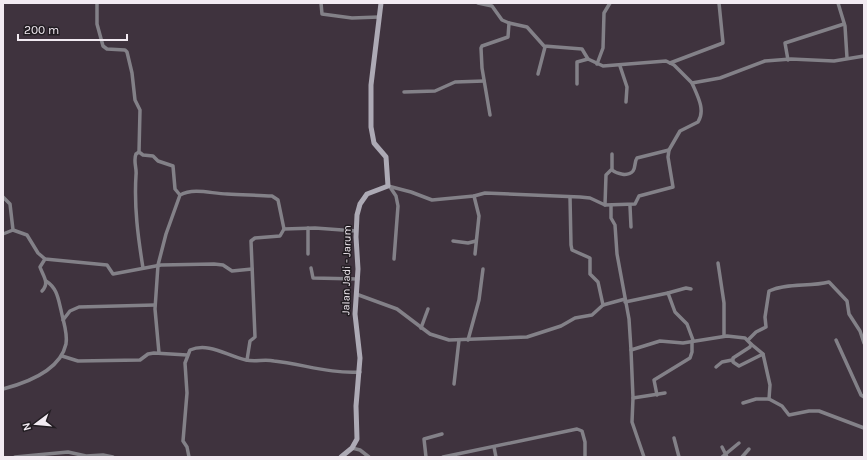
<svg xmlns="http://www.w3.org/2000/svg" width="867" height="460" font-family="Karla,sans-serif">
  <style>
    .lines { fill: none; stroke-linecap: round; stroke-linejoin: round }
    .street { stroke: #838188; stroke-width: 3.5 }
    .secondary { stroke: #adaab5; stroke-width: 5 }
    .labels { text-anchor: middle; stroke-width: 3; stroke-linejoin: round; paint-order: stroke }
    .street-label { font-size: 11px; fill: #f2ebf2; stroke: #221d22 }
  </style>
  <rect width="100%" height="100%" fill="#3f333e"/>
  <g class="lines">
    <g class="street">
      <polyline points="97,3 97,24 103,46 107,49 125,50 127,52 132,73 135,100 140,110 139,152 143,155 153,156 158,161 173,166 175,189 180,195"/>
      <polyline points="321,3 322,14 352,18 379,17"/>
      <polyline points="478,3 492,6 502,20 509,23"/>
      <polyline points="838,3 845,26 847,58"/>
      <polyline points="788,60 785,43 844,24"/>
      <polyline points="670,63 723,43 719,3"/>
      <polyline points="597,64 603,48 604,13 610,3"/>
      <polyline points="620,66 627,87 626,102"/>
      <polyline points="538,74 545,47"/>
      <polyline points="577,84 577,62 588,59"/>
      <polyline points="404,92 435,91 455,82 484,81"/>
      <polyline points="490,115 482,68 481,48 482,46 508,37 509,23 527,27 544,46 582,49 588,59 603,66 666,61 674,65 692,83"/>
      <path d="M 139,152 L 136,154 C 133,161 137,168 136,175 C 134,207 138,237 143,268"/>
      <path d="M 612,170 C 617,174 628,177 633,171 C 636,167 634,162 637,158 L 669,150"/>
      <path d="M 388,186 L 411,192 L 432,200 L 474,196 L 485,193 L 580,197 L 590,198 L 605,205 L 635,204 L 639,196 L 673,187 L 668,157 L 669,150 L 680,131 L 698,122 C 706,110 697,95 692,83 L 720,78 L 765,61 L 791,59 L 834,61 L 864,56"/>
      <polyline points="390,187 396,196 398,206 394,259"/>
      <polyline points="474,196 479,216 475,254"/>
      <polyline points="3,197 10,204 13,230 27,235 38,253 45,259 107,265 113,274 161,265 214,264 223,265 232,271 252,269"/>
      <polyline points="570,197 571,245 572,250 590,258 590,274 598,282 603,305"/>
      <polyline points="605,205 606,175 612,169 612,154"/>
      <polyline points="611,206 611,218 615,225 617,254 629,319 631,350 660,341 683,343 727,336 745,338 751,344 750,347 733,358 733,362 739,366 763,354 770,385 769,399 782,406 789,415 809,411 819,411 864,428"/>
      <polyline points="630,206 631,227"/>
      <polyline points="308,228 308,254"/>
      <polyline points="3,234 13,230"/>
      <polyline points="453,241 468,243 476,241"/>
      <polyline points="718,263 724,303 724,336"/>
      <polyline points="311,268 313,278 358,279"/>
      <path d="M 42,291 C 50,283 43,276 40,267 L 45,259"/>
      <polyline points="668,293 686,288 691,289"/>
      <polyline points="356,294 397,309 430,334 449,340 527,337 561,326 575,318 592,315 603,305 625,299"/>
      <polyline points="625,302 668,293 675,312 687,324 693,340"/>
      <polyline points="63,320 70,311 79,307 155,305"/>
      <polyline points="421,328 428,309"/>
      <polyline points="468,340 479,300 483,269"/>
      <path d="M 748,340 L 756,332 L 766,327 L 765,317 L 769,291 C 787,283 809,287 829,282 L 847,301 L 849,314 L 860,331 L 864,343"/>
      <polyline points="836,340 861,395 864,397"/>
      <polyline points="751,344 763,354"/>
      <polyline points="631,350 633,398 665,393"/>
      <path d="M 159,353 L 155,309 L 158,265 L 166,234 L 180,195 C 195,187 212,194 227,194 C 242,195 257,195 272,196 L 278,200 L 284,229 L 315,228 L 356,231"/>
      <polyline points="62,356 78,361 140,360 148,354 154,353 187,355"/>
      <polyline points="247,360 250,341 255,337 251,241 255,238 280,236 284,229"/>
      <polyline points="716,367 722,362 732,360"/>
      <polyline points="454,384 459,340"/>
      <path d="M 3,389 C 26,383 60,371 66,344 C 68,333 63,321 61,310 C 58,298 57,288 46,281"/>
      <polyline points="657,395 654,380 690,358 692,352 692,341"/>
      <polyline points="633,398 632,422 644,457"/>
      <polyline points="743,403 756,399 769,399"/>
      <polyline points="674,438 679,457"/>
      <polyline points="494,447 496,457"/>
      <polyline points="722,447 727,457"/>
      <polyline points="352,448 360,450 369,457"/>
      <polyline points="15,457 68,452 86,456 103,455 113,457"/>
      <path d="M 189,457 L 187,447 L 183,441 L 187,393 L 185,363 L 190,350 C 209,342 227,356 246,360 C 255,362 265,359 274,361 C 302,364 331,374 360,372"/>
      <polyline points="426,457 424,439 442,434"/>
      <polyline points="443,457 577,429 582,431 585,442 585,457"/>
      <polyline points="722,457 739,443"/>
      <polyline points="742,457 749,449"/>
    </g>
    <polyline class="secondary" points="341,457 352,448 357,439 356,406 360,358 355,314 358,269 356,237 357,215 360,204 367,194 388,186 386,157 374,143 371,127 371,85 381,3"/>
  </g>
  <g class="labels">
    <g class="street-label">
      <text transform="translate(346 270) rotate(-89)" y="4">Jalan Jadi - Jarum</text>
    </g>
  </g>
  <rect width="867" height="460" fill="none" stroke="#f2ebf2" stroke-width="8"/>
  <g transform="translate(36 424) rotate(254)" stroke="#221d22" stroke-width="3" paint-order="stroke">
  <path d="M0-3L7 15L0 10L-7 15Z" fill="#f2ebf2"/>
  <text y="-6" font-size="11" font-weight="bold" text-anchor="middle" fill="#f2ebf2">N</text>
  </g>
  <path d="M18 34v6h109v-6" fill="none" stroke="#f2ebf2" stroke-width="2"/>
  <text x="24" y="34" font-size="12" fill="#f2ebf2" stroke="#221d22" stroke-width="3" paint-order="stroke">200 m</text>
</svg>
